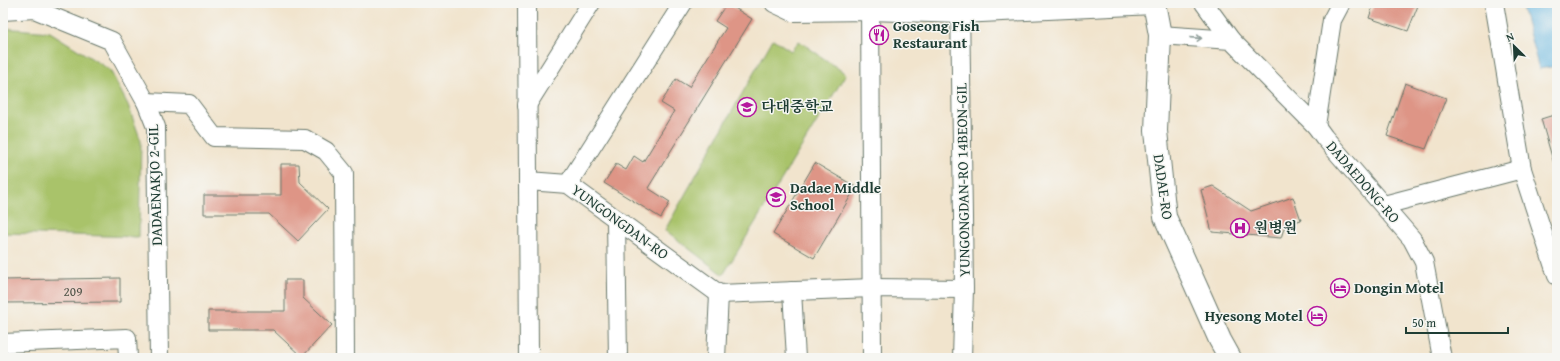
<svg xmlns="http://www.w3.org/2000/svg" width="1560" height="361" font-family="'Gentium Book Plus','Noto Serif KR',serif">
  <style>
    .green { fill: #a9c36a; stroke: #64804f }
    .water { fill: #65b5e0; stroke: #42798a }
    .building { fill: #de9586 }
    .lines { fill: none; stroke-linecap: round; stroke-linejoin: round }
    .minor-casing { stroke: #68776a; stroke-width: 20 }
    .major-casing { stroke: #68776a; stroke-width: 24 }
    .minor { stroke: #fff; stroke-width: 18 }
    .major { stroke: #fff; stroke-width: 22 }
    .oneway { stroke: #8f9e9a }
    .labels { text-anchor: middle; stroke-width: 3; stroke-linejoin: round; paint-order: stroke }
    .number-label { font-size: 13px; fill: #4f5348 }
    .poi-label { font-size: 15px; font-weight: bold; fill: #1f3d34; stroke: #f6f6f2; text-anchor: start }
    .street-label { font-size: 15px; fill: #1f3d34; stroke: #f6f6f2 }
  </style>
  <rect width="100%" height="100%" fill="#f6f6f2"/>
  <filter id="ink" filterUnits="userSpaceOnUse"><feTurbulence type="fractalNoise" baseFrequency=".025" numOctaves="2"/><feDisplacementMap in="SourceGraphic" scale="8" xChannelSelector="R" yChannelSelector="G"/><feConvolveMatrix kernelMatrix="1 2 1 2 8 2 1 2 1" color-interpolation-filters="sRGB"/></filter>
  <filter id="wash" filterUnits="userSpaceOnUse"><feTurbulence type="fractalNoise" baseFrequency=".012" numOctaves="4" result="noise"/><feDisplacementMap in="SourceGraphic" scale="16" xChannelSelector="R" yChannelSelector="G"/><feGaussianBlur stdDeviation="0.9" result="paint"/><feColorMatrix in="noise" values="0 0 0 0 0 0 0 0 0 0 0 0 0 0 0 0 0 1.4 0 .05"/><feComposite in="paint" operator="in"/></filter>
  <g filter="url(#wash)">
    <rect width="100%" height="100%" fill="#f1e4cd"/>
    <g class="green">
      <polygon points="3,28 50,32 110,70 128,105 141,141 139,237 3,233"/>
      <polygon points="773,39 791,51 799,41 846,74 723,275 665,230"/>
    </g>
    <polygon class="water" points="1521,3 1557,3 1557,66 1539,69"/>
    <g id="blocks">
      <g class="building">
        <polygon points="727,3 752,19 648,188 670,202 661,218 604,183 616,164 626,170 634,156 643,162 674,111 661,103 676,79 689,87 726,28 715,21"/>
        <polygon points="1374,3 1419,3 1408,31 1369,18"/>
        <polygon points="1405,83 1446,98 1426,149 1387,136"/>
        <polygon points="1557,114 1557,163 1554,164 1541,119"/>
        <polygon points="815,163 856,187 814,258 773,234"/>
        <polygon points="281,164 299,164 300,182 328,209 298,241 269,214 204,214 204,195 281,195"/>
        <polygon points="1213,186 1251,211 1293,197 1301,220 1285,225 1281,238 1212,232 1201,190"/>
        <polygon points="120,278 120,302 3,303 3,280"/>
        <polygon points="285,280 303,280 303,298 332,325 302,357 273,330 208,330 208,311 285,311"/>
      </g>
    </g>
  </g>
  <g filter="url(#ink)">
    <use href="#blocks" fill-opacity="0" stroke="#68776a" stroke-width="1"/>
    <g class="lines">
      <defs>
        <g id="minor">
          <polyline points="527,3 528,181 568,184 719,294"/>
          <polyline points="774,3 793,12 870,11 961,14 1154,5"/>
          <polyline points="870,3 872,358"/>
          <polyline points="960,3 964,289 962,358"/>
          <polyline points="1204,3 1231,40 1316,126"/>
          <polyline points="1341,3 1332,20 1316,126 1324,137 1412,239 1424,262 1442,358"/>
          <polyline points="1494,3 1522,169 1557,276"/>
          <polyline points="3,11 34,9 112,41 146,102 156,127 159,358"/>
          <polyline points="1160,35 1231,40"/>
          <polyline points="146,102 189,104 214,137 305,139 326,151 344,173 345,358"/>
          <polyline points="527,105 591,3"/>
          <polyline points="528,181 529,358"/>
          <polyline points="568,184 683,3"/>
          <polyline points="1384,205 1522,169"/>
          <polyline points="616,219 618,358"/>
          <polyline points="792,291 796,358"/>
          <polyline points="719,294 872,288 964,289"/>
          <polyline points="3,343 127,338 128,358"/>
          <polyline points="716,358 719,294"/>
        </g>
        <polyline id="major" points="1154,3 1160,35 1156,131 1165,217 1220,340 1230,358"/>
      </defs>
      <use href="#minor" class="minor-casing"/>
      <use href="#major" class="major-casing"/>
      <use href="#minor" class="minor"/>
      <use href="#major" class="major"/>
    </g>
    <defs><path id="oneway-shaft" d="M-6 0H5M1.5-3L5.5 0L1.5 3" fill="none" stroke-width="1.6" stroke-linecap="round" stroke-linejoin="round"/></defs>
    <use class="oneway" href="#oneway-shaft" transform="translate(1196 38) rotate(4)"/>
  </g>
  <defs>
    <symbol id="restaurant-ring" viewBox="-11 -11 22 22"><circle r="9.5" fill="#f6f6f2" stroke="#b5179e" stroke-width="1.5"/><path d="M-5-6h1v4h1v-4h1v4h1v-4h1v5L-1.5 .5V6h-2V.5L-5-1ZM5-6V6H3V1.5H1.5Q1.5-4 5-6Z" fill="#b5179e"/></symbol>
    <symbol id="school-ring" viewBox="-11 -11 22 22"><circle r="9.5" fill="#f6f6f2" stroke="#b5179e" stroke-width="1.5"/><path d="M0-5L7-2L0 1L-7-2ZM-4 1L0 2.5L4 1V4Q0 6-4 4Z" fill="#b5179e"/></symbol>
    <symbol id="hospital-ring" viewBox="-11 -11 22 22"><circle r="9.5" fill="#f6f6f2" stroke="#b5179e" stroke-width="1.5"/><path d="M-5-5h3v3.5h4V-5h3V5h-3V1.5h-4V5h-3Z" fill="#b5179e"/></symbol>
    <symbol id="hotel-ring" viewBox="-11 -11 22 22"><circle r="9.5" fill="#f6f6f2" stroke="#b5179e" stroke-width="1.5"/><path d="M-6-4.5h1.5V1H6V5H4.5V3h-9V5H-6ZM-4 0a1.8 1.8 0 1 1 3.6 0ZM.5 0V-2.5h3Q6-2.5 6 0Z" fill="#b5179e"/></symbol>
  </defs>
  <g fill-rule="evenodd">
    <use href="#restaurant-ring" x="868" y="24" width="22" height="22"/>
    <use href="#school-ring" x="736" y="96" width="22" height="22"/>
    <use href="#school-ring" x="765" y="186" width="22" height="22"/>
    <use href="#hospital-ring" x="1229" y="217" width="22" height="22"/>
    <use href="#hotel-ring" x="1329" y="277" width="22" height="22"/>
    <use href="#hotel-ring" x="1306" y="305" width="22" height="22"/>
  </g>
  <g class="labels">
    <g class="number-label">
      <text x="73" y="296">209</text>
    </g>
    <g class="poi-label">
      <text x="893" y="31">Goseong Fish<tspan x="893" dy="17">Restaurant</tspan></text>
      <text x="761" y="112">다대중학교</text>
      <text x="790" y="193">Dadae Middle<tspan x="790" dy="17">School</tspan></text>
      <text x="1254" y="233">원병원</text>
      <text x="1354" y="293">Dongin Motel</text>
      <text x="1303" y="321" text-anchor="end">Hyesong Motel</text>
    </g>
    <g class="street-label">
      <text transform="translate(963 180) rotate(-91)" y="5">YUNGONGDAN-RO 14BEON-GIL</text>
      <text transform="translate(1363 182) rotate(49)" y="5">DADAEDONG-RO</text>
      <text transform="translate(155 185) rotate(-92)" y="5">DADAENAKJO 2-GIL</text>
      <text transform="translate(1163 187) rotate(82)" y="5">DADAE-RO</text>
      <text transform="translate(620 222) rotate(36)" y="5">YUNGONGDAN-RO</text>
    </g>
  </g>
  <rect width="1560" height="361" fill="none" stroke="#f6f6f2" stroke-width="16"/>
  <g transform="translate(1514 46) rotate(336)" stroke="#f6f6f2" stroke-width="3" paint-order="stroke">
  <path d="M0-3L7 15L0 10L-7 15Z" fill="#1f3d34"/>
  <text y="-6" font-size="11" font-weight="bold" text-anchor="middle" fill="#1f3d34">N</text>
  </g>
  <path d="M1406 327v6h102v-6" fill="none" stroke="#1f3d34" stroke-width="2"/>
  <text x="1412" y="327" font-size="12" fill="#1f3d34" stroke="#f6f6f2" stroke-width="3" paint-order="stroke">50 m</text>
</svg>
